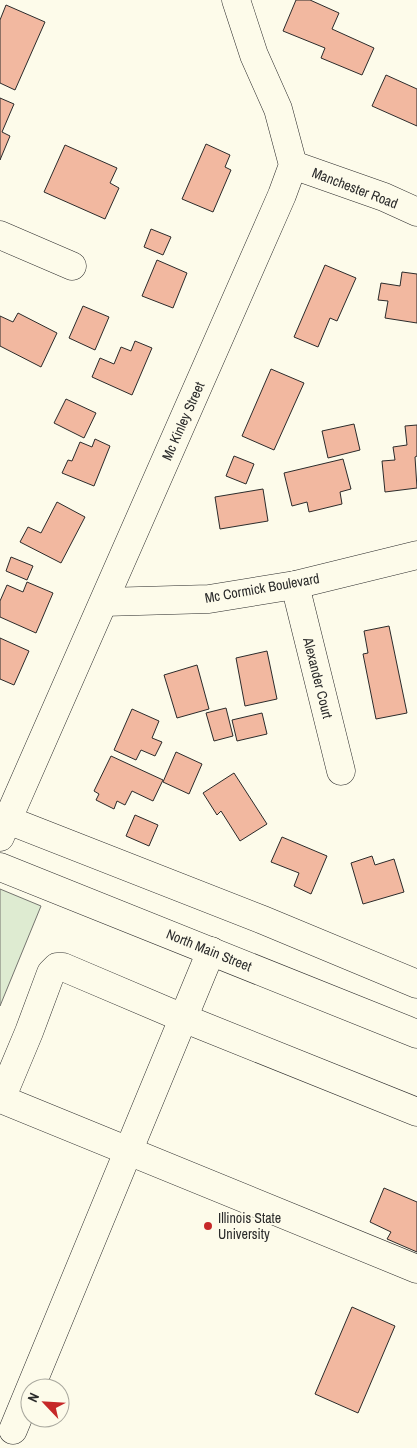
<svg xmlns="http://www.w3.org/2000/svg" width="417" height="1448" font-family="'Archivo Narrow',sans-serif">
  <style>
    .green { fill: #deebd1; stroke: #74746e }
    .building { fill: #f2b8a0; stroke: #2b2b2b }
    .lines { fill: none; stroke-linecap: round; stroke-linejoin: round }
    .minor-casing { stroke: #2b2b2b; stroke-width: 29 }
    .major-casing { stroke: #2b2b2b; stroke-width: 29 }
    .minor { stroke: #fdfbea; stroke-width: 28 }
    .major { stroke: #fdfbea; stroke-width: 28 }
    .poi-dot { fill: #c62828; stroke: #fdfbea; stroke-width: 2 }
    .labels { text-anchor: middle; stroke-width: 4; stroke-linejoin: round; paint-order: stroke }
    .street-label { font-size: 14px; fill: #2b2b2b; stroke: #fdfbea }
    .poi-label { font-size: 14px; fill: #2b2b2b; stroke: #fdfbea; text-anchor: start }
  </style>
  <rect width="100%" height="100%" fill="#fdfbea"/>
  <polygon class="green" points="0,889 41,906 0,1006"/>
  <g class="building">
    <polygon points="296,0 310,0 339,13 332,29 374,48 362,75 321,58 325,48 283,31"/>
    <polygon points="6,5 45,22 15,90 0,83 0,20"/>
    <polygon points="386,75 417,89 417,126 372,106"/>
    <polygon points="0,98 14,104 2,132 10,136 0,160"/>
    <polygon points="206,144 230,155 225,167 231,170 213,212 182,199"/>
    <polygon points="65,145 117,168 110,183 119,188 105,219 44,192"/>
    <polygon points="151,229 171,237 163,255 144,247"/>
    <polygon points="157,260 187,273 173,308 142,296"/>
    <polygon points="325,265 356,278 337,321 330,318 318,347 294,337"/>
    <polygon points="402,272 417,274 417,323 385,318 388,301 378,300 381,283 400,286"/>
    <polygon points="83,306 109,317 95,350 69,338"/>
    <polygon points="18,313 57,333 41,367 0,346 0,316 13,322"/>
    <polygon points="135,341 152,348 132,395 92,377 100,358 114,364 121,347 131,351"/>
    <polygon points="271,369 304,383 274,450 242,436"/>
    <polygon points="66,399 96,413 84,438 54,423"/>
    <polygon points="354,424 360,450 328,458 322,431"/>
    <polygon points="417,425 417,456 415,457 417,488 385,492 382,461 395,460 393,447 407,445 405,426"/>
    <polygon points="95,439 110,446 94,486 62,473 68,460 72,461 80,442 92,447"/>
    <polygon points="234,456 254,464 246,484 226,476"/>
    <polygon points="343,459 351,489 340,492 342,504 309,512 307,502 292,506 284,473"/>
    <polygon points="263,489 268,521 220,529 215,497"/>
    <polygon points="57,502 85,517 61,563 20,542 28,527 41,533"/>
    <polygon points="11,557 33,566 27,580 6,571"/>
    <polygon points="27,582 53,593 36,633 0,617 0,601 7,585 23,592"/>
    <polygon points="389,626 407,713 376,719 363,654 368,653 364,631"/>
    <polygon points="0,638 29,651 14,685 0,679"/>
    <polygon points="267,651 277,699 245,706 236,658"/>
    <polygon points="197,665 209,709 177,718 164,675"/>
    <polygon points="226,708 233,736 214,741 206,713"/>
    <polygon points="132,709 159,721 152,738 162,742 155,756 141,750 136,760 114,750"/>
    <polygon points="262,713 267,734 237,741 232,720"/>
    <polygon points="176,752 202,764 189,794 163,782"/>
    <polygon points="111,756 163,780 153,801 132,791 125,805 117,801 114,809 96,800 99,794 94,791"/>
    <polygon points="234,773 267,824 240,841 221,811 217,815 203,793"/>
    <polygon points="135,815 158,825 149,846 126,836"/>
    <polygon points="282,837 327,856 311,894 294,886 299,873 271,862"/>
    <polygon points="372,856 375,865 394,859 404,892 363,904 351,863"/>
    <polygon points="384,1188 417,1202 417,1252 387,1239 391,1232 370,1222"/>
    <polygon points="352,1307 395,1326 358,1413 315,1394"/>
  </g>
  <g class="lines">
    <defs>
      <g id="minor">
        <polyline points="293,165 384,197 417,212"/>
        <polyline points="0,235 72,266"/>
        <polyline points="295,585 341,771"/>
        <polyline points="104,602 209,599 295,585 417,555"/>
        <polyline points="0,837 282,195 293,165 278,109 254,55 236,0"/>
        <polyline points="417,1112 183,1018 63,967 57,967 51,973 29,1032 1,1099 417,1269"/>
        <polyline points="13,1430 211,951"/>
      </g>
      <g id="major">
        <polyline points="0,817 263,920 417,984"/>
        <polyline points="0,867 417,1034"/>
      </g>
    </defs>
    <use href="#minor" class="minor-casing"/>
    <use href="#major" class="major-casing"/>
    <use href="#minor" class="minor"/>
    <use href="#major" class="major"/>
  </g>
  <circle class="poi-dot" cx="208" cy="1226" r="5"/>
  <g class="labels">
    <g class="street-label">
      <text transform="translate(355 188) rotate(21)" y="5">Manchester Road</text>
      <text transform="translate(183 421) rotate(-66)" y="5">Mc Kinley Street</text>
      <text transform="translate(262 588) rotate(-10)" y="5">Mc Cormick Boulevard</text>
      <text transform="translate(318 678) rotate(76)" y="5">Alexander Court</text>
      <text transform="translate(209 950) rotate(22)" y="5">North Main Street</text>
    </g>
    <g class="poi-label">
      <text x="218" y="1223">Illinois State<tspan x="218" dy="16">University</tspan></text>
    </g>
  </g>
  <g transform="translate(45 1403) rotate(295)"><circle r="24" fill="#fdfbea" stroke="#a9a89e"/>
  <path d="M0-4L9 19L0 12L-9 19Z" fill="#c62828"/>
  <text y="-8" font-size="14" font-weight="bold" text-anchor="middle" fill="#2b2b2b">N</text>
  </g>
</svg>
